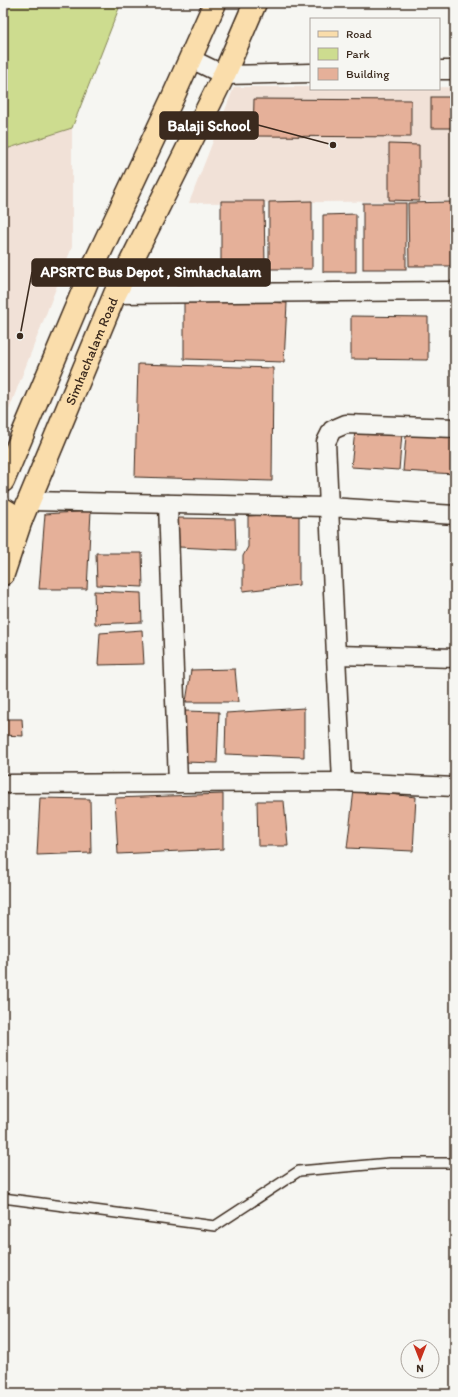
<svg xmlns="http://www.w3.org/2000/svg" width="458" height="1397" font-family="Itim,sans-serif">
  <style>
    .built { fill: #f1e1d7 }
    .green { fill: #cddc8f; stroke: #848356 }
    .building { fill: #e5b099; stroke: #3b2a1e }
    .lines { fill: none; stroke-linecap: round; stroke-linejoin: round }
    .lane-casing { stroke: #3b2a1e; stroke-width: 12 }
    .street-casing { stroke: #3b2a1e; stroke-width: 21 }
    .primary-casing { stroke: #3b2a1e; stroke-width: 25 }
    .lane { stroke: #f6f6f2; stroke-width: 9 }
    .street { stroke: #f6f6f2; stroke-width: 18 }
    .primary { stroke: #faddab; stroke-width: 22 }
    .labels { text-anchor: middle; stroke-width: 3; stroke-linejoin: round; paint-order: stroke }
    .street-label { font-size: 14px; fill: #3b2a1e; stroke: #f6f6f2 }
    .leader { fill: none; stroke: #3b2a1e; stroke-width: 1.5 }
    .callout-dot { fill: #3b2a1e; stroke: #f6f6f2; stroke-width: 1.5 }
    .callout { fill: #3b2a1e; stroke: #3b2a1e; stroke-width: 1.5 }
    .callout-label { font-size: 15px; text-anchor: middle; font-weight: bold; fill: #fff }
  </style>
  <rect width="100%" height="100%" fill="#f6f6f2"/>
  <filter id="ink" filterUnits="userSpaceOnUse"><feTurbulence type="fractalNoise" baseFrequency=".025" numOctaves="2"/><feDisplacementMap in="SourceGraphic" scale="8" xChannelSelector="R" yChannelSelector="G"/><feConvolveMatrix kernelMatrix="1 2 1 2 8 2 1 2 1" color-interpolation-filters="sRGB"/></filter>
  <g filter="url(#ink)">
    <g class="built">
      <polygon points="234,87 311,87 311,89 455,87 455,201 189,203"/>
      <polygon points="72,128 72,247 3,425 3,150"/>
    </g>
    <polygon class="green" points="3,3 121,3 72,128 3,150"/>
    <g class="building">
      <rect x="431" y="97" width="24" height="31"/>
      <polygon points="254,99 411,100 411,137 253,136"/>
      <polygon points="389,144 419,145 419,201 389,200"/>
      <polygon points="221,201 264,201 265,267 221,267"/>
      <polygon points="312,201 312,269 269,269 269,202"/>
      <polygon points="452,202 453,266 409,266 408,203"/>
      <rect x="363" y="203" width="43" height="66"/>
      <polygon points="356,214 356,272 323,272 323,215"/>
      <polygon points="184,299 287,303 284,362 184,359"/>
      <polygon points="351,316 428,317 428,360 351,359"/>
      <polygon points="138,364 273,368 272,481 135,477"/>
      <polygon points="452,366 455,366 455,409 452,408"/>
      <polygon points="355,431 402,433 399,470 351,467"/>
      <polygon points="455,434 455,474 403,471 406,436"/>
      <polygon points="91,511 87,589 39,589 45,514"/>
      <polygon points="299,513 299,585 243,591 243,556 248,547 248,516"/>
      <polygon points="178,518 235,519 236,550 179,547"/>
      <polygon points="96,553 142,553 143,587 97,585"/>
      <polygon points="94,591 141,593 142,622 95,624"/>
      <polygon points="142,630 144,664 98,665 100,633"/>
      <polygon points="235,669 238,702 186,702 191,670"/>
      <polygon points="304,708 304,757 225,754 226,713"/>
      <polygon points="185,711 219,712 217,763 183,762"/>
      <polygon points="3,719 22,719 23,736 3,735"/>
      <polygon points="354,790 416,797 413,851 347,848"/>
      <polygon points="223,794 223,849 118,854 115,798"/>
      <polygon points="40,798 90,799 91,853 37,855"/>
      <polygon points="257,801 284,801 288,846 258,846"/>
    </g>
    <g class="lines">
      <defs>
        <polyline id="lane" points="3,1198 215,1226 299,1171 390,1163 455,1163"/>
        <g id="street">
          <polyline points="189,58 224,75 311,73"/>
          <polyline points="439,70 455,70"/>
          <polyline points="115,294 455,291"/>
          <polyline points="29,501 329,507 326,442 332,430 346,424 455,428"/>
          <polyline points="168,504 178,783"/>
          <polyline points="455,515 329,507 342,782 455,787"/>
          <polyline points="336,655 455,658"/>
          <polyline points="3,784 342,782"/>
        </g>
        <g id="primary">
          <polyline points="3,481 94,265 173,97 215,3"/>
          <polyline points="3,509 21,520"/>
          <path id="s1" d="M 3,574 L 21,520 L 115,294 L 224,75 L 255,3"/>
        </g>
      </defs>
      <use href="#lane" class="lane-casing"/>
      <use href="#street" class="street-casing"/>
      <use href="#primary" class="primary-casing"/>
      <use href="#lane" class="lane"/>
      <use href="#street" class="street"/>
      <use href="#primary" class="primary"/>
    </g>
  </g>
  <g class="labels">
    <g class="street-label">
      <text dy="5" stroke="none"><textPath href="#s1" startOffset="240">Simhachalam Road</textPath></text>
    </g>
  </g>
  <path class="leader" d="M333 145L258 125M20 336L32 272"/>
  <g class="callout-dot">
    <circle cx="333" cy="145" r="4"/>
    <circle cx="20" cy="336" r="4"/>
  </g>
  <g class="callout">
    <rect x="160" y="112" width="98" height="27" rx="4"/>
    <rect x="32" y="259" width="238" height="27" rx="4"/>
  </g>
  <g class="callout-label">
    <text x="209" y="131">Balaji School</text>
    <text x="151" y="277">APSRTC Bus Depot , Simhachalam</text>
  </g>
  <rect width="458" height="1397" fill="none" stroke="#f6f6f2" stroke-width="16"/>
  <rect x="8" y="8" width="442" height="1381" fill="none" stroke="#3b2a1e" stroke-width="1.5" filter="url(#ink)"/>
  <rect x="310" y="18" width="130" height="72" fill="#f6f6f2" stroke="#aba49d"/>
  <rect x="318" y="31" width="20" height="6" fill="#faddab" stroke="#aba49d"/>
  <text x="346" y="38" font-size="12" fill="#3b2a1e">Road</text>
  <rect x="318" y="48" width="20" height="12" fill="#cddc8f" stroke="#aba49d"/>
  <text x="346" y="58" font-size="12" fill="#3b2a1e">Park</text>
  <rect x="318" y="68" width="20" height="12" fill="#e5b099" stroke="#aba49d"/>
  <text x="346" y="78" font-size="12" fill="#3b2a1e">Building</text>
  <g transform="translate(420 1359) rotate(180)"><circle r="19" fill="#f6f6f2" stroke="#aba49d"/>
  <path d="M0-3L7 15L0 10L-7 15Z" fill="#c8321e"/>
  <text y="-6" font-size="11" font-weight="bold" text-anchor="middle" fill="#3b2a1e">N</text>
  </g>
</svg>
